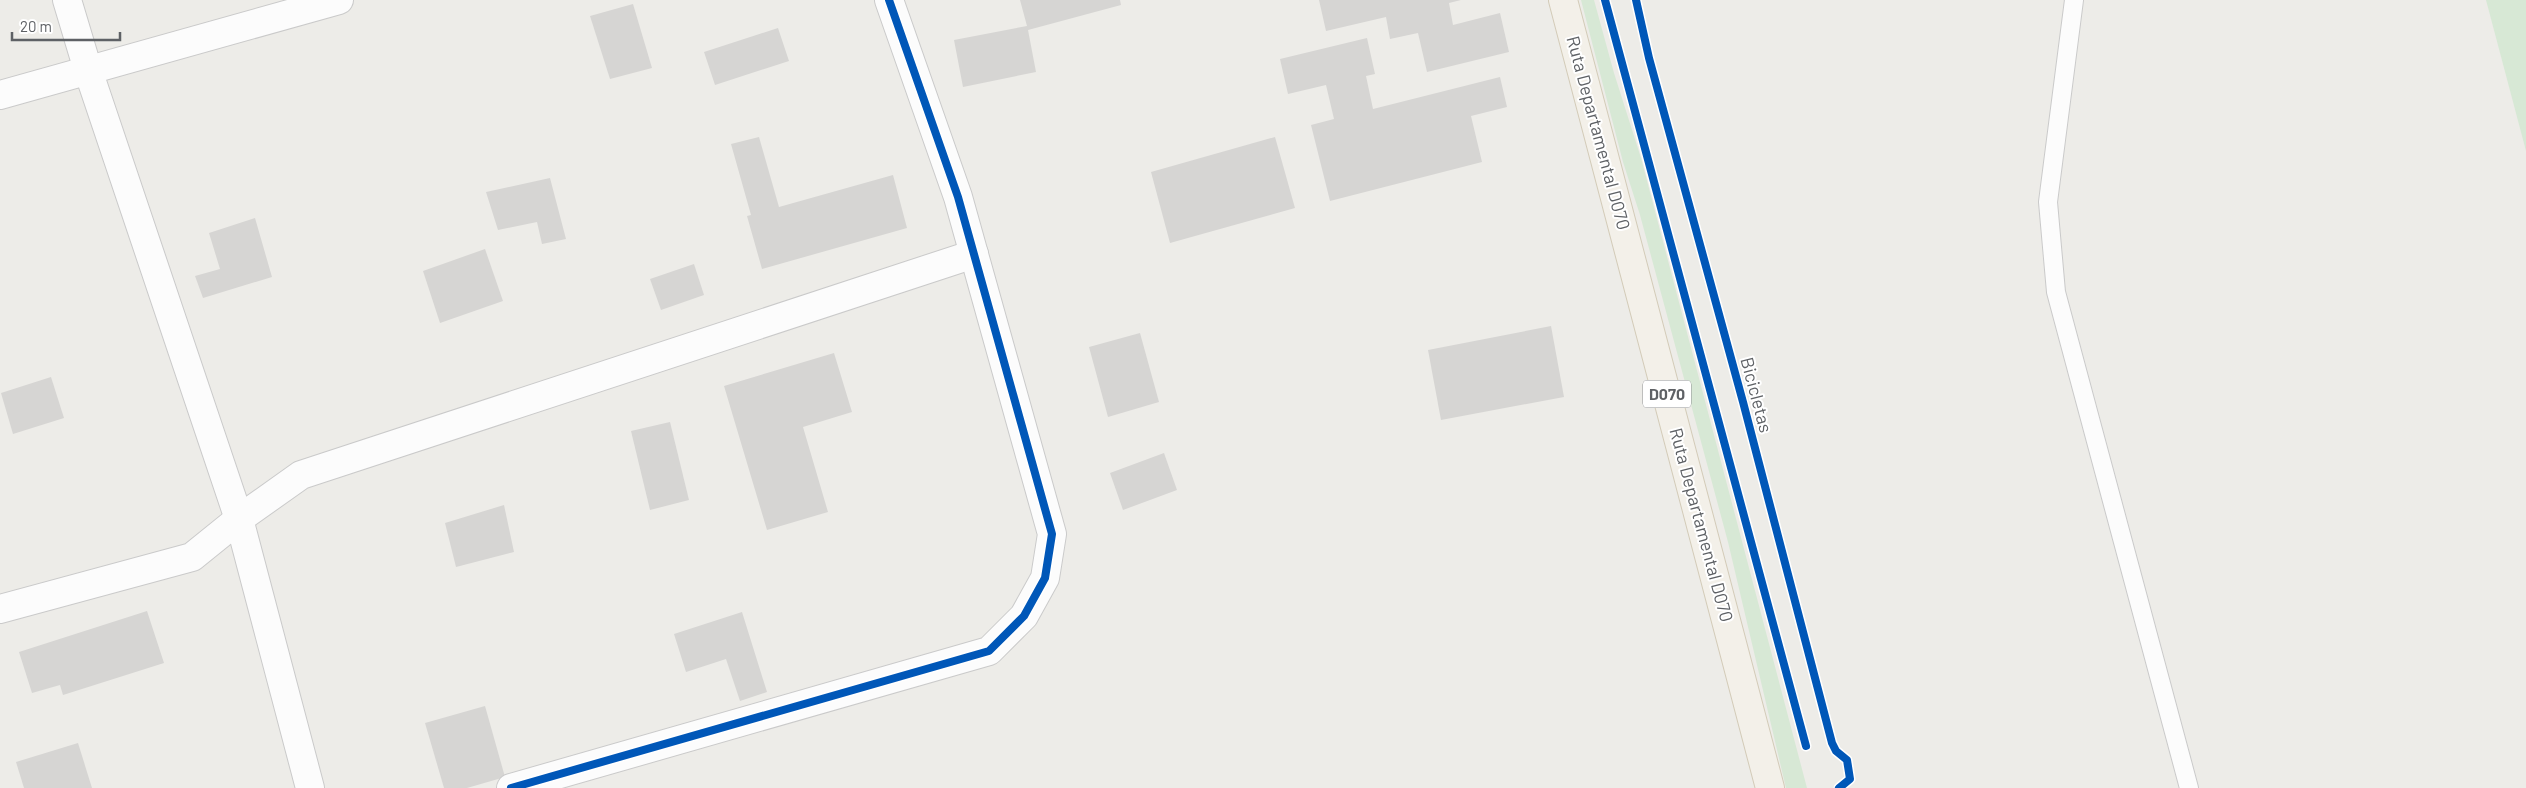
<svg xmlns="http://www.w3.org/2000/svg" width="2526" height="788" font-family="Barlow,sans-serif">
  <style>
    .green { fill: #d7e8d5 }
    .building { fill: #d6d5d3 }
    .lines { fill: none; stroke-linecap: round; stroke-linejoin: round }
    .service-casing { stroke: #cacaca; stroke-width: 20 }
    .minor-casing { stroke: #cacaca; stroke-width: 30 }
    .primary-casing { stroke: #d3cbb8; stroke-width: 30 }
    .service { stroke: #fcfcfc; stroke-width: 18 }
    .minor { stroke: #fcfcfc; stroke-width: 28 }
    .primary { stroke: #f3f0e9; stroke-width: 28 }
    .cycleway-casing { stroke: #fff; stroke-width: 11 }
    .cycleway { stroke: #0057b8; stroke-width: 8 }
    .labels { text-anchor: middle; stroke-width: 4; stroke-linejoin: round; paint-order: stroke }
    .shield { fill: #fff; stroke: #8e9093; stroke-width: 1 }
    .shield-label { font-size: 16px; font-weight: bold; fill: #5e6165 }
    .street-label { font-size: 18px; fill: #5e6165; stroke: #fff }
  </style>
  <rect width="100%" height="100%" fill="#edece8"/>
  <g class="green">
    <polygon points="1581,0 1594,0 1614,73 1641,158 1807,788 1786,788 1728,542 1640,215 1623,162"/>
    <polygon points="2486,0 2526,0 2526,151"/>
  </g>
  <g class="building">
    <polygon points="1020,0 1120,0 1121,5 1028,30 1036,72 963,87 954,40 1027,26"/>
    <polygon points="1319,0 1461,0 1449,3 1453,25 1500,13 1509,52 1427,72 1418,33 1390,39 1386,17 1326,31"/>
    <polygon points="633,4 652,68 610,79 590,16"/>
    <polygon points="778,28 789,61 715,85 704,52"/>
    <polygon points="1367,38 1375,74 1366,76 1373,109 1500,77 1507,107 1471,116 1482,162 1330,201 1311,125 1334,119 1326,85 1288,94 1280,59"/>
    <polygon points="759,137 779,207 893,175 907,228 762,269 747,216 751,215 731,144"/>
    <polygon points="1275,137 1295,208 1170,243 1151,172"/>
    <polygon points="550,178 566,239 542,244 537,222 498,230 486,192"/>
    <polygon points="255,218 272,277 203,298 195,276 220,269 209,233"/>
    <polygon points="485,249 503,301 440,323 423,271"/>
    <polygon points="694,264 704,295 661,310 650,279"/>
    <polygon points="1551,326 1564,397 1441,420 1428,350"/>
    <polygon points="1140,333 1159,402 1108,417 1089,347"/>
    <polygon points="834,353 852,412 803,427 828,512 767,530 724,386"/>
    <polygon points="51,377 64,418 13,434 1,393"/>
    <polygon points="670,422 689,500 650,510 631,431"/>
    <polygon points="1164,453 1177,490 1123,510 1110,473"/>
    <polygon points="504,505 514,552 456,567 445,523"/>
    <polygon points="147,611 164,663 63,695 60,685 32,693 19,652"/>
    <polygon points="742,612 767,692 740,701 726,659 686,672 674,634"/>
    <polygon points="485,706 505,777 467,788 444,788 425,723"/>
    <polygon points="78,743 92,788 24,788 16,762"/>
  </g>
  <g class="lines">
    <defs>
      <polyline id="service" points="2074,0 2048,202 2056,292 2189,788"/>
      <g id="minor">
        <polyline points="67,0 88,70 239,519 310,788"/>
        <polyline points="0,95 339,0"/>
        <polyline points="0,609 192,557 239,519 301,475 974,254"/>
        <polyline points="511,788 989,651 1024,616 1045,578 1052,534 958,197 889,0"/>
      </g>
      <polyline id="primary" points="1563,0 1770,788"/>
    </defs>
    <use href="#service" class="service-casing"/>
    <use href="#minor" class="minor-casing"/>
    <use href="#primary" class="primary-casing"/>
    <use href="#service" class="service"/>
    <use href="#minor" class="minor"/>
    <use href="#primary" class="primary"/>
    <defs>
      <g id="cycleway">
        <polyline points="1605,0 1806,746"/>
        <polyline points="1636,0 1649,58 1743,402 1832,743 1836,751 1847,760 1850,779 1839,788"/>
        <polyline points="511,788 989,651 1024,616 1045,578 1052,534 958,197 889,0"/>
      </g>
    </defs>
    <use href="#cycleway" class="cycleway-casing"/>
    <use href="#cycleway" class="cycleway"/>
  </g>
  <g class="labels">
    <rect class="shield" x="1643" y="380.5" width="48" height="27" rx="4"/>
    <g class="shield-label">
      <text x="1667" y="400">D070</text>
    </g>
    <g class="street-label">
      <text transform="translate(1598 133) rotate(75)" y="6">Ruta Departamental D070</text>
      <text transform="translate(1756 395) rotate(75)" y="6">Bicicletas</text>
      <text transform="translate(1701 525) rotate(75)" y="6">Ruta Departamental D070</text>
    </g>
  </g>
  <path d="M12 32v8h108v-8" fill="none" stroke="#5e6165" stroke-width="2.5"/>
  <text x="20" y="32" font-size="15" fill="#5e6165" stroke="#ffffff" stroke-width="4" paint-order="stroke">20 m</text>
</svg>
